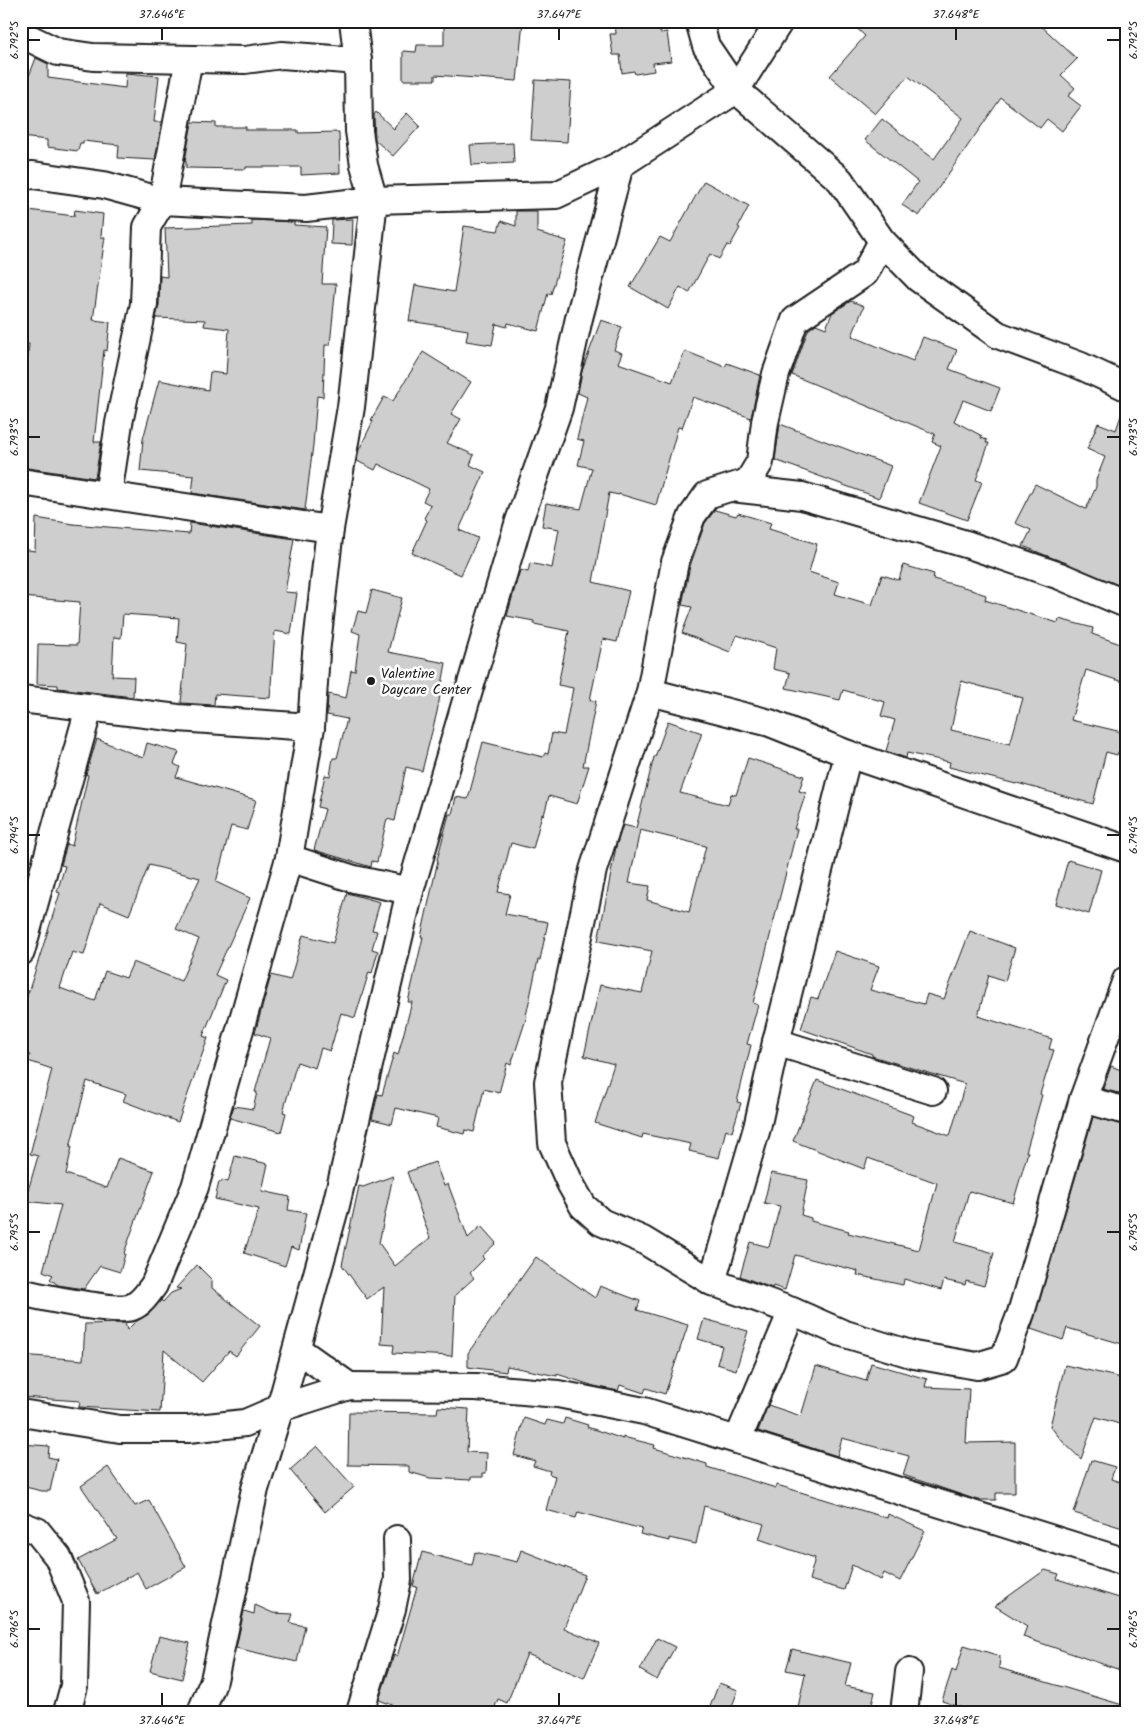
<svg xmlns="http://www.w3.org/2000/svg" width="1147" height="1733" font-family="Kalam,sans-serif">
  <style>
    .building { fill: #cecece; stroke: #1c1c1c; fill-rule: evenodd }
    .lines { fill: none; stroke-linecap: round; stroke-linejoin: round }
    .minor-casing { stroke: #1c1c1c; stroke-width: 30 }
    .minor { stroke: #fff; stroke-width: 26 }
    .ticks { fill: none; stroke: #1c1c1c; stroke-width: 2 }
    .poi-dot { fill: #1c1c1c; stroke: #fff; stroke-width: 2 }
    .labels { text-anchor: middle; stroke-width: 5; stroke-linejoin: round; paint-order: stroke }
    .poi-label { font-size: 14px; fill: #1c1c1c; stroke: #fff; text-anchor: start }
    .neatline { fill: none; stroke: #1c1c1c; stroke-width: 2 }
    .ticks-label { font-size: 12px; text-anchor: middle; fill: #1c1c1c }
  </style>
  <rect width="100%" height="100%" fill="#fff"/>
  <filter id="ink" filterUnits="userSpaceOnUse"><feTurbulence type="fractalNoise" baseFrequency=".02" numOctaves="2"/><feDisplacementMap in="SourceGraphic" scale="10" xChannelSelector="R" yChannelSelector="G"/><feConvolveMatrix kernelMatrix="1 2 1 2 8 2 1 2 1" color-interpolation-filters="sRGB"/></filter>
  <g filter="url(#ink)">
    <g class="building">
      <polygon points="444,21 523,21 517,81 435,75 435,80 403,80 403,51 416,52 417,45 444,45"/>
      <polygon points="615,21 659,21 660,33 667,32 671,61 653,63 654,71 635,74 634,71 622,73 620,55 613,55 610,34 616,34"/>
      <polygon points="849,21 1036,21 1077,59 1061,75 1075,88 1068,96 1081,106 1062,131 1047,119 1040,128 1001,98 919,216 902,205 918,182 865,140 882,119 934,159 963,118 908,76 875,114 830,76 865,36"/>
      <polygon points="36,58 48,64 48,78 125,88 126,73 159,76 154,122 162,122 155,160 118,158 119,145 83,141 83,143 80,143 78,151 47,147 47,140 21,137 21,91 27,75 29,76"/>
      <polygon points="535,80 571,82 567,142 531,140"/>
      <polygon points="376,112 394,129 395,126 407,113 420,126 393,156 375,140 374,115"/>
      <polygon points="192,122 216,123 216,127 246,127 246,130 298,130 298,133 339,132 340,173 301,175 301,167 246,167 246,169 186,168 186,161 185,161"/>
      <polygon points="513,143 514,163 472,165 470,145"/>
      <polygon points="704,181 749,206 738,227 740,228 730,246 727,245 719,259 710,254 689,293 680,287 668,309 630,287 660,237 670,242"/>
      <polygon points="21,209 74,216 75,210 103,214 101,237 105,237 93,320 110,322 107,351 104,350 94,442 101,442 95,478 21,467 21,426 29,344 21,343"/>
      <polygon points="516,211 537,211 537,232 567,241 551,294 548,293 538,331 508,323 507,327 496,324 492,345 466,341 468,330 409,321 415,285 454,292 464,226 498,231 501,221 516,226"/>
      <polygon points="353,219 352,245 331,244 332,220"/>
      <polygon points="252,220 294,222 294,225 326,227 322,284 336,284 330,345 325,345 323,397 317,396 313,445 305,510 192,493 194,476 140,471 143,439 159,380 208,390 210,372 226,374 229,329 204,326 205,320 156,318 159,305 160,276 167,277 165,228 252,225"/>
      <polygon points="851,301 864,306 852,336 913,361 923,337 957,350 949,369 1000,388 991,411 963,400 954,421 982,436 981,438 987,440 986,443 989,443 976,480 982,482 967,520 919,503 941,446 932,442 935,434 792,375 808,330 816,324 826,328 832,313"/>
      <polygon points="601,320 622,327 614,350 622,353 618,363 672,382 685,351 725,367 727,363 760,375 751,418 693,397 682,428 678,427 656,505 619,494 619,495 609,493 593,582 629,591 617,642 603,639 590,700 596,701 583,766 589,766 577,804 549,796 544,815 542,814 533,849 511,843 498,892 510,894 505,914 548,922 540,960 538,960 526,1016 527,1016 511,1065 507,1063 499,1093 484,1089 474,1132 465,1130 464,1134 436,1127 438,1118 396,1108 392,1124 372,1119 378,1094 382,1095 394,1053 398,1055 412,1002 408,1002 423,937 421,937 438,860 437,860 449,814 452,814 456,797 468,799 483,742 543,757 545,753 548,754 552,733 564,735 573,688 558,685 569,631 534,624 534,621 507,616 520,570 528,572 530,563 552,568 559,529 542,526 546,503 581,509 592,468 578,465 584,441 577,439 587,397 578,393 582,371"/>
      <polygon points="423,352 471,382 451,414 461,419 447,443 474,455 470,465 485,472 459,530 478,538 461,575 412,553 427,520 424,518 431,505 423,501 429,489 378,464 375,470 357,461 359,450 373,421 371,420 384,397 393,401"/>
      <polygon points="1124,407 1126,408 1126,576 1121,586 1023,546 1031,530 1015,523 1035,484 1086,509 1096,487 1096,480 1105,457 1087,449 1098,423 1116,430"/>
      <polygon points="780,424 891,466 879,498 775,460"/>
      <path d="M 715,510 L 736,516 L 738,513 L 771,523 L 769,529 L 817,544 L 809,572 L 839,582 L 835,594 L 872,605 L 882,575 L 899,580 L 903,565 L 934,574 L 933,579 L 971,589 L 971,590 L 986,595 L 985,600 L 1058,623 L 1059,619 L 1093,628 L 1092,634 L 1126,646 L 1126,683 L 1086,670 L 1071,720 L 1126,733 L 1126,753 L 1118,752 L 1117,755 L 1106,752 L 1093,804 L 1017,783 L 1016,784 L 949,767 L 950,762 L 907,753 L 906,758 L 886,751 L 895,720 L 881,716 L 885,702 L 843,690 L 840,700 L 786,688 L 790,673 L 773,669 L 776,648 L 737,635 L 730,652 L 682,633 L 692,607 L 682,605 L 690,566 L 705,523 ZM 961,681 L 1023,698 L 1010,744 L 951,730 Z"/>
      <polygon points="36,518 73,524 189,534 190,523 294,539 285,592 297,593 291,634 275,631 270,698 215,694 214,705 181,703 187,644 177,642 179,618 123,614 121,638 114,637 112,676 134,677 133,697 58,688 58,685 37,684 38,644 77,645 80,602 21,597 21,549 35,551"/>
      <polygon points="372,590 402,598 388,652 446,663 437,712 422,771 406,767 395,821 387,819 377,862 372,861 371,867 314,850 325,809 318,807 325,775 330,776 333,758 337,758 347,719 327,715 328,694 346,698 351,670 355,671 360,634 352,631 358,611 366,613"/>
      <path d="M 668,721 L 702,733 L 680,793 L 728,805 L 731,794 L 736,795 L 748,758 L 804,776 L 799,791 L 806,793 L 794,829 L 797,829 L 753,1003 L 758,1005 L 747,1044 L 751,1045 L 737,1102 L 741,1103 L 732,1132 L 726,1129 L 719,1158 L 689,1151 L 691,1144 L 643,1134 L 642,1138 L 595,1123 L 614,1064 L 584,1056 L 600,985 L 642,993 L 652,951 L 598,941 L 616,847 L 623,825 L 636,828 L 654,757 L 655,757 ZM 640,830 L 706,846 L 689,912 L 647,900 L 650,886 L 629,883 Z"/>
      <path d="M 97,739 L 143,758 L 147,743 L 179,752 L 174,764 L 180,767 L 176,777 L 256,800 L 247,830 L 231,826 L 216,882 L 250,898 L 215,975 L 226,980 L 203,1036 L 208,1038 L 178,1122 L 123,1101 L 126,1094 L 87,1081 L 70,1147 L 72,1147 L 66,1174 L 107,1188 L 118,1158 L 154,1171 L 124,1253 L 125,1254 L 120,1272 L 100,1266 L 84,1289 L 58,1285 L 50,1279 L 53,1275 L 43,1271 L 61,1205 L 25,1201 L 38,1156 L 30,1154 L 52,1069 L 28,1061 L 30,1055 L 21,1053 L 21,1015 L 60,893 L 57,892 L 65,866 L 61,865 L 67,844 L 72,846 L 88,775 L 86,774 ZM 149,865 L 200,878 L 176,929 L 199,939 L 181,981 L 133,962 L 126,978 L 105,971 L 95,1001 L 60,988 L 72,952 L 84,955 L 100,903 L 129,915 Z"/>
      <polygon points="1068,860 1101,870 1089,914 1056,904"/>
      <polygon points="347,893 380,902 372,930 377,931 372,949 378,951 372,973 369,972 355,1018 341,1013 330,1051 321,1048 315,1068 297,1062 283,1112 286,1113 281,1132 230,1118 234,1106 253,1109 257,1092 255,1092 270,1038 255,1033 271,975 290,980 303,935 333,943"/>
      <polygon points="970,931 1015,948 1005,981 989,975 978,1016 1052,1039 1049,1049 1054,1050 1040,1094 1042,1095 1026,1152 1028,1152 1013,1203 969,1191 955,1242 994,1253 984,1286 966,1281 965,1285 944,1280 941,1290 904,1279 903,1285 857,1275 858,1271 795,1255 785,1290 773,1286 772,1288 740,1276 750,1242 769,1247 780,1206 764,1203 771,1173 808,1180 801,1215 811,1218 811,1221 849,1231 848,1233 919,1250 937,1183 868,1158 864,1169 793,1141 817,1080 914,1116 912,1122 950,1136 965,1084 872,1056 872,1054 801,1029 811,997 818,999 835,951 879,966 870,990 924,1004 927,994 944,999"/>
      <polygon points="1111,1066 1126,1072 1126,1095 1103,1089"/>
      <polygon points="1093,1117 1126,1126 1126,1345 1067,1328 1063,1340 1031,1329"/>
      <polygon points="235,1156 268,1164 262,1191 290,1197 288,1210 306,1213 299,1250 291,1247 285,1266 244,1253 259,1209 215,1199 219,1182 222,1182 222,1180 228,1182"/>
      <polygon points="435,1162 444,1186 448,1184 468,1238 481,1226 496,1243 482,1256 484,1259 470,1273 474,1278 455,1295 452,1356 393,1353 394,1345 381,1344 384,1287 367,1299 342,1265 359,1186 363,1187 393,1176 379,1243 395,1266 430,1238 407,1172"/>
      <polygon points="536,1257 595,1298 600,1286 640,1301 637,1310 688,1325 665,1394 646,1388 644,1393 620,1385 618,1391 594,1386 557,1374 557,1376 507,1366 506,1372 468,1367 468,1353"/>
      <polygon points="197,1265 212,1280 212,1288 260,1326 236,1356 229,1351 202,1382 164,1350 160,1412 79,1407 80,1401 21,1397 21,1355 83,1360 85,1324 125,1323 127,1330 135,1322 149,1314 161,1300 163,1302 171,1293 181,1289 176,1288"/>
      <polygon points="704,1319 748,1331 736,1370 717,1364 722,1346 698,1339"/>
      <polygon points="871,1363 927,1379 925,1387 969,1389 966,1443 1015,1442 1015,1493 996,1493 996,1500 977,1500 903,1475 909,1456 842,1438 837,1456 758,1431 768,1405 801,1416 816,1366 866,1381"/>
      <polygon points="1065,1365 1126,1379 1126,1387 1120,1405 1126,1407 1126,1426 1096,1417 1081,1459 1063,1442 1050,1426"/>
      <polygon points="438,1407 469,1409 467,1452 487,1453 486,1473 483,1473 483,1477 471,1477 471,1480 430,1478 409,1472 409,1466 348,1465 349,1412 437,1413"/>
      <polygon points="524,1418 545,1425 547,1420 563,1424 565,1418 588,1425 587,1427 623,1439 623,1437 655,1445 654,1448 707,1464 707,1467 776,1488 777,1485 887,1518 888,1514 925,1531 900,1581 884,1573 881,1580 852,1565 844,1590 809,1580 815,1558 759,1539 764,1524 704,1506 696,1544 669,1538 669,1541 640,1534 642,1529 578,1512 576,1518 546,1510 555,1476 549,1474 550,1471 533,1466 535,1461 514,1455"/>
      <polygon points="21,1444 49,1446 48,1457 57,1459 50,1491 42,1491 21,1486"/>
      <polygon points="317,1446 354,1487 325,1512 290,1470"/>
      <polygon points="1091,1460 1115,1467 1111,1479 1126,1484 1126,1529 1074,1513"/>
      <polygon points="108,1467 135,1506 149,1500 186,1567 146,1589 137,1572 97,1594 78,1560 117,1539 81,1486"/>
      <polygon points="521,1550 585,1575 564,1628 599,1643 584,1678 527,1654 507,1703 498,1699 493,1712 411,1712 379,1700 394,1655 397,1657 417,1587 413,1586 422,1552 472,1565 475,1552 517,1562"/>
      <polygon points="1045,1570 1059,1574 1057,1579 1126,1600 1126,1672 1023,1637 1027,1626 995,1606"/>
      <polygon points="255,1605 273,1613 293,1614 290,1623 305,1626 297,1662 236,1648 244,1611 254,1614"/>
      <polygon points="159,1636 190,1643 182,1679 150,1671"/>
      <polygon points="657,1638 675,1647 657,1680 640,1670"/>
      <polygon points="964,1645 1000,1656 999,1668 1126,1706 1126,1712 975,1712 942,1701 952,1670 956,1672"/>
      <polygon points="792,1649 851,1663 845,1686 875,1692 870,1712 797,1712 805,1674 786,1670"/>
      <polygon points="719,1683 738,1690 730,1712 708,1712"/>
    </g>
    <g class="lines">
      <defs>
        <g id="minor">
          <polyline points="353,21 358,61 359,131 364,165 374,200 351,407 330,529 316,653 311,727 289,858 354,879 410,891"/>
          <polyline points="699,21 706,46 736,90 840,180 882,241 919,279 998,335 1081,366 1126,387"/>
          <polyline points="21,34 58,52 93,57 245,60 282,55 358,61"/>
          <polyline points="21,176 33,175 104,185 162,201 306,208 374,200 556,195 620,165"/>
          <polyline points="882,241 865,273 795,320 776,374 765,422 760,462 748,482 707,495 692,516 675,562 650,692 593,870 548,1082 552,1143 570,1183 583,1206 601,1222 643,1240 712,1282 792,1311 842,1333 914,1355 977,1366 1004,1358 1021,1313 1083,1099 1126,980"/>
          <polyline points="21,482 330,529"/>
          <polyline points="732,488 802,496 969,545 1060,576 1126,604"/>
          <polyline points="108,495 119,423 144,304 147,227 162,201 189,59"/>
          <polyline points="650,692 770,723 848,754 1126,849"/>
          <polyline points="21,699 178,718 311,727"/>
          <polyline points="21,952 89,708"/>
          <polyline points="776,1042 933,1091"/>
          <polyline points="1083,1099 1126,1111"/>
          <polyline points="712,1282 757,1128 776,1042 848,754"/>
          <path d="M 21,1292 C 41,1297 117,1313 132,1307 C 142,1303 148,1293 154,1285 L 195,1187 L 289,858"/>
          <polyline points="297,1349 349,1386"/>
          <polyline points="21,1413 120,1429 188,1429 245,1423 280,1408 349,1386 476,1387 558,1394 644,1411 1126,1562"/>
          <polyline points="738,1439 792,1311"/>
          <polyline points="21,1525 37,1531 58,1557 76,1601 74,1686 67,1712"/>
          <polyline points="201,1712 214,1680 255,1489 280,1408 336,1205 410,891 519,521 559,408 579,318 620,165 736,90 780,21"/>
          <polyline points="360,1712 392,1609 398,1580 397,1539"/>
          <polyline points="904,1712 909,1672"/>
        </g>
      </defs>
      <use href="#minor" class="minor-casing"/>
      <use href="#minor" class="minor"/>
    </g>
  </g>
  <path class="ticks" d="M 162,28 L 162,40M 559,28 L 559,40M 956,28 L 956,40M 28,40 L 40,40M 1107,40 L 1120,40M 28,437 L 40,437M 1107,437 L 1120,437M 28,835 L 40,835M 1107,835 L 1120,835M 28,1232 L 40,1232M 1107,1232 L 1120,1232M 28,1629 L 40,1629M 1107,1629 L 1120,1629M 162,1693 L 162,1706M 559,1693 L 559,1706M 956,1693 L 956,1706"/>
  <circle class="poi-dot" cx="371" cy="681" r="5"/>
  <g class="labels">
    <g class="poi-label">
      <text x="381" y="678">Valentine<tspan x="381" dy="16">Daycare Center</tspan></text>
    </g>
  </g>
  <rect width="1147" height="1733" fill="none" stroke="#fff" stroke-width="55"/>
  <rect x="28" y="28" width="1092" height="1678" class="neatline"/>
  <g class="ticks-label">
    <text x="162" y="18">37.646°E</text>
    <text x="559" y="18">37.647°E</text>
    <text x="956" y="18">37.648°E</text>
    <text transform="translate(14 40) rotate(-90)" y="4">6.792°S</text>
    <text transform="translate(1133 40) rotate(-90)" y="4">6.792°S</text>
    <text transform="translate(14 437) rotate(-90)" y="4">6.793°S</text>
    <text transform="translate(1133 437) rotate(-90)" y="4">6.793°S</text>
    <text transform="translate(14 835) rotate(-90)" y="4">6.794°S</text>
    <text transform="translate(1133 835) rotate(-90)" y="4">6.794°S</text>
    <text transform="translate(14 1232) rotate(-90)" y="4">6.795°S</text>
    <text transform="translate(1133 1232) rotate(-90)" y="4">6.795°S</text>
    <text transform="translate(14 1629) rotate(-90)" y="4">6.796°S</text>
    <text transform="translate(1133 1629) rotate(-90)" y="4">6.796°S</text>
    <text x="162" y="1724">37.646°E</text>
    <text x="559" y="1724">37.647°E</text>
    <text x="956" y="1724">37.648°E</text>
  </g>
</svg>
